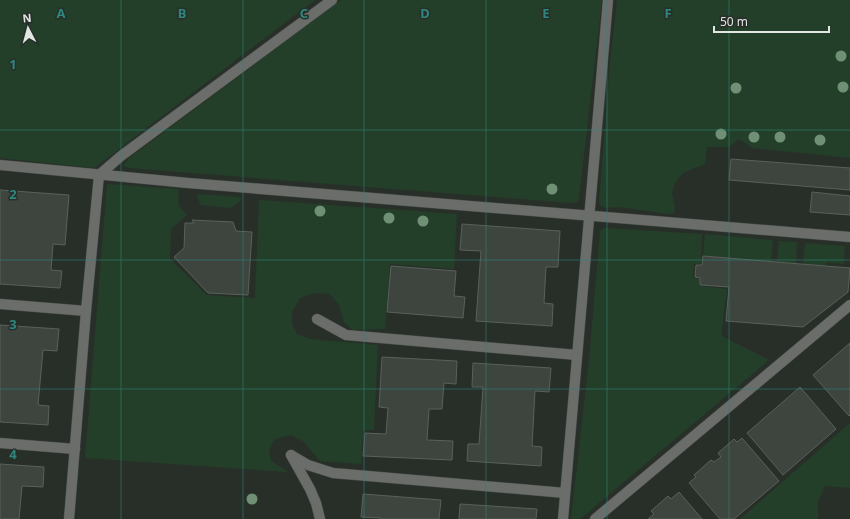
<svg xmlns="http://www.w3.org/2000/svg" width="850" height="519" font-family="'Noto Sans',sans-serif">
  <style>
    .green { fill: #243f29 }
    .building { fill: #3d453e; stroke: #59615a }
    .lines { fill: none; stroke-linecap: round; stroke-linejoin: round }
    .minor-casing { stroke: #464c47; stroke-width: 11 }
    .minor { stroke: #6a6d6a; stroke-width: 10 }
    .tree { fill: #709075 }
    .grid { fill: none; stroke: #2e877f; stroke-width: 1; stroke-opacity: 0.55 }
    .grid-label { font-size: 13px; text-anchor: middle; font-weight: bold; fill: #2e877f; stroke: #282f29; stroke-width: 3; stroke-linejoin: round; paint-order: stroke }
  </style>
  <rect width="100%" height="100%" fill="#282f29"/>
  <g class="green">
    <polygon points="0,0 315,0 94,168 0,158"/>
    <polygon points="341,0 602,0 579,198 577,202 571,203 129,168 123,166 128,159"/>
    <polygon points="617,0 850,0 850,158 752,148 741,140 737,140 729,147 707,147 705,164 683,173 675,183 672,193 675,207 674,213 669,214 619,207 607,208 601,206 599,203 610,62"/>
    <polygon points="107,184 178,189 179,206 187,215 171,229 170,259 207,295 255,298 259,200 457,214 454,269 390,264 385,329 352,330 344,322 339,305 330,294 314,293 300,298 292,312 292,324 297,334 310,339 378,345 374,430 363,430 361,464 320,461 303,441 291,435 275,439 269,450 271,461 288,472 85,458"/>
    <polygon points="197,194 240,197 241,200 231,208 201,205 198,199"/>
    <polygon points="606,228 702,234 701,264 694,264 693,278 699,279 699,286 727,289 721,336 769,360 580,519 571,519 589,360 600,232 602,229"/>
    <polygon points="705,234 773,240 771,262 703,256"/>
    <polygon points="779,241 797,242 796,264 777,262"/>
    <polygon points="805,243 845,246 844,264 826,262 825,266 803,264"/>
    <polygon points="850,423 850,488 825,486 818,502 818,519 740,519"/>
  </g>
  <g class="building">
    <polygon points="731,159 850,168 850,190 729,180"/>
    <polygon points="0,190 69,195 65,245 53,244 51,270 62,271 60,288 0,284"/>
    <polygon points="812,192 850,196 850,215 810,212"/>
    <polygon points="192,220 233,222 236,231 252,232 248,295 208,293 174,257 184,248 185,223 194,223"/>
    <polygon points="462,224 560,231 558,267 546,267 544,303 553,304 552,326 476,321 481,251 460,250"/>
    <polygon points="703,256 850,268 848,292 803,327 726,321 729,287 700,285 700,278 695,277 696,265 702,265"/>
    <polygon points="391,266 456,271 454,296 465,297 463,318 387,312"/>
    <polygon points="0,325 59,329 57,351 43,350 38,405 49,406 48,425 0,422"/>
    <polygon points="850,343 850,415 849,416 813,375"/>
    <polygon points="382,357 457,361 456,384 444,383 442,409 429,409 427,440 453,441 452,460 363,456 365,433 386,434 388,408 379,407"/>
    <polygon points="473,363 551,368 549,392 535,391 532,446 542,447 541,466 467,461 468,444 479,444 483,387 472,387"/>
    <polygon points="800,387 836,429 783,475 747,433"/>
    <polygon points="742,438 779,481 734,519 720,519 689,483 696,477 694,475 711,460 714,462 721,457 718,453 734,439 737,442"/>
    <polygon points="0,464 44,467 43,487 22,486 19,519 0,519"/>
    <polygon points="679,492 702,519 648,519 654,514 651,511 668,496 671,499"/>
    <polygon points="363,494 441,500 439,519 381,519 381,518 361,517"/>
    <polygon points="460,504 537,509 536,519 459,519"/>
  </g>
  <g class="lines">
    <defs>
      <g id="minor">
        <polyline points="0,165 188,183 850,237"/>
        <polyline points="0,304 86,311"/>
        <polyline points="317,319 346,335 577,355"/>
        <polyline points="0,443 75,449"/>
        <polyline points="291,455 308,465 333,473 565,493"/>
        <polyline points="291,455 310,489 316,503 320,519"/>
        <polyline points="69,519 86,311 99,175 121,156 332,0"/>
        <polyline points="563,519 608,0"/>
        <polyline points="595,519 850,305"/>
      </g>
    </defs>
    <use href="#minor" class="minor-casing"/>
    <use href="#minor" class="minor"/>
  </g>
  <g class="tree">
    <circle cx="841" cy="56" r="5.5"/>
    <circle cx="843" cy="87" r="5.5"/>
    <circle cx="736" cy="88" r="5.5"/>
    <circle cx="721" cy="134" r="5.5"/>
    <circle cx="754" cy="137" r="5.5"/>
    <circle cx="780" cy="137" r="5.5"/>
    <circle cx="820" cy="140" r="5.5"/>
    <circle cx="552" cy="189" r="5.5"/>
    <circle cx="320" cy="211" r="5.5"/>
    <circle cx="389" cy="218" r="5.5"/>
    <circle cx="423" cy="221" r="5.5"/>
    <circle cx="252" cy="499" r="5.5"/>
  </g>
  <path class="grid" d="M 121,0 L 121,519M 243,0 L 243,519M 364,0 L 364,519M 486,0 L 486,519M 607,0 L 607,519M 729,0 L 729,519M 0,130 L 850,130M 0,260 L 850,260M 0,389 L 850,389"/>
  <g class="grid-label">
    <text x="61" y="18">A</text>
    <text x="182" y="18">B</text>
    <text x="304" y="18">C</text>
    <text x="425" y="18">D</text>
    <text x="546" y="18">E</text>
    <text x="668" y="18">F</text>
    <text x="13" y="69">1</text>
    <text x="13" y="199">2</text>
    <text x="13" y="329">3</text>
    <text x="13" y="459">4</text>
  </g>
  <g transform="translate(28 28) rotate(354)" stroke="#282f29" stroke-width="3" paint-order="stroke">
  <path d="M0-3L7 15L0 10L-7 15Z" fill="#e1e6e2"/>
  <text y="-6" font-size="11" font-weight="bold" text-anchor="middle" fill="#e1e6e2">N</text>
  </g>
  <path d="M714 26v6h115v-6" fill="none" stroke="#e1e6e2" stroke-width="2"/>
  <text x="720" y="26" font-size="12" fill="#e1e6e2" stroke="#282f29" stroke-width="3" paint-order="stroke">50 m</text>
</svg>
